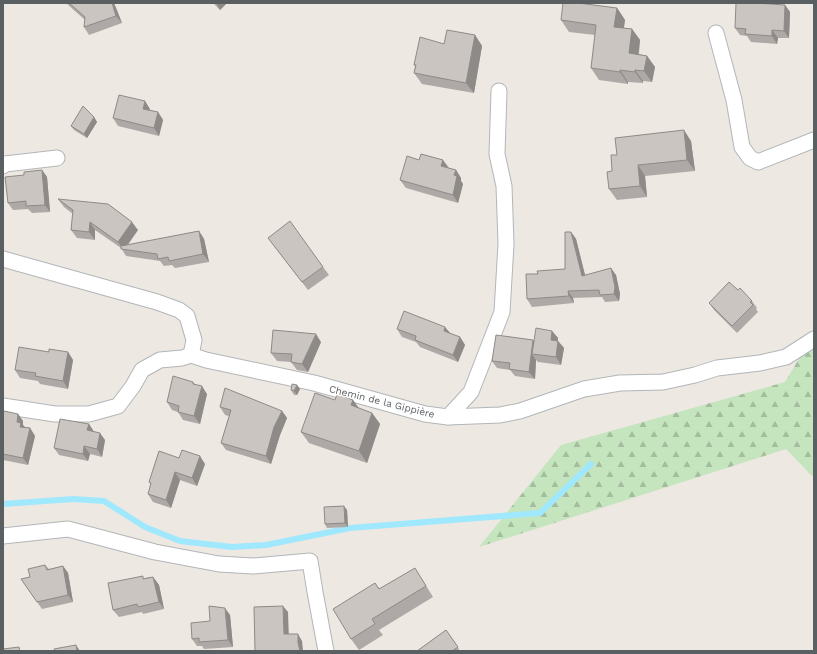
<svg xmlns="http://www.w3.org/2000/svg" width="817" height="654" font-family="'Work Sans',sans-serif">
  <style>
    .forest { fill: url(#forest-firs) }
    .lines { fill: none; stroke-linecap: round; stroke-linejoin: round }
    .stream { stroke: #a0e8fe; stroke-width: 6 }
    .minor-casing { stroke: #b2b6b9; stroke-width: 17 }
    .minor { stroke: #fff; stroke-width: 15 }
    .wall { fill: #aea9a6 }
    .shaded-wall { fill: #8d8a87 }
    .building { fill: #cac5c1; stroke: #8d8a87 }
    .labels { text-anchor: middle; stroke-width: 3; stroke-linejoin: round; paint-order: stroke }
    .street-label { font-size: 10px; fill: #5a5f62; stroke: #fff }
  </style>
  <defs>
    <pattern id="forest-firs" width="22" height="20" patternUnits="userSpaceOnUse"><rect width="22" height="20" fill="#c5e5be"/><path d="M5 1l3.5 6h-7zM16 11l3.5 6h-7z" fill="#a3bd9e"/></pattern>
  </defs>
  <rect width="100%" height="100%" fill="#ede8e1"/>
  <polygon class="forest" points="814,334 814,478 786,449 479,547 561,445 785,382"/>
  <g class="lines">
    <polyline class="stream" points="3,504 73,499 104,501 145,527 180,541 232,547 266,545 350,528 540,513 591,464"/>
    <defs>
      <g id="minor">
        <polyline points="716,33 734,100 742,147 750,158 758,162 814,140"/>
        <polyline points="3,166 5,164 57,158"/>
        <polyline points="3,259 157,302 179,310 187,316 194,340 191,355"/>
        <polyline points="3,406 55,414 89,414 118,406 133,386 142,370 160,360 182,358 191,355 206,360 314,383 425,414 448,417 471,392 502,312 506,244 504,186 497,154 499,91"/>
        <polyline points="448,417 500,415 520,411 584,389 620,383 663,382 695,375 717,368 760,363 786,357 814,339"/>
        <polyline points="3,536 68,529 155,552 219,564 253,566 310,561 315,592 326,651"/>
      </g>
    </defs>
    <use href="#minor" class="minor-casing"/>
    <use href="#minor" class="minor"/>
  </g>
  <g class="wall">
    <polygon points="66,3 114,3 122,23 89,35 84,27 85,20"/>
    <polygon points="213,3 227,3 220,10"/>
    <polygon points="785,5 790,12 789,38 778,38 777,44 751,42 747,36 740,35 735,28"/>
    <polygon points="617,8 625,20 624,28 632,29 640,40 639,54 647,56 655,67 652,82 643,81 643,83 628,82 628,84 599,80 591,68 595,35 569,32 561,20"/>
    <polygon points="475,35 482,46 474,93 422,84 414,73 415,66 414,65 444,44"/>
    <polygon points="150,109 150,110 158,112 163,120 159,136 118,126 113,118"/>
    <polygon points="94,117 97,122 87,138 74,130 71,126"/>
    <polygon points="691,141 695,171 645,176 647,197 617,200 609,189 612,171 617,155"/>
    <polygon points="449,168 456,170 461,178 461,181 463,184 458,203 406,188 400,180"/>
    <polygon points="42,170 47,177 50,212 32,213 28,209 13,210 8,203 24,175"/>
    <polygon points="58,199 138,230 128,245 199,231 204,239 209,262 175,268 172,265 164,266 160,261 126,256 121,248 95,230 95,240 77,238 71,230 73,214 64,207"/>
    <polygon points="571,232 576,239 585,275 616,275 620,294 619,301 605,302 602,297 573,298 574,303 532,307 527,299 538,274 565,269"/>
    <polygon points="268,238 323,267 329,275 308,290"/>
    <polygon points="738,290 752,301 757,308 756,309 758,312 737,333 714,310 709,303"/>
    <polygon points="397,329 450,334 460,337 465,345 458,362 420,347 416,342 402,337"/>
    <polygon points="552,331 558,338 557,340 564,348 561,365 538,362 536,360 535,379 515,376 510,370 497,368 492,361 533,340 534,342"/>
    <polygon points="321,342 308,372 297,370 291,362 277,361 271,353"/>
    <polygon points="68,352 73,360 68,389 40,384 38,381 20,378 15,370"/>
    <polygon points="193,382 195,384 207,394 200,424 183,420 178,412 172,410 167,402"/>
    <polygon points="297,385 300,389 297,395 294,395 291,390"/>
    <polygon points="335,400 353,400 358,408 372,413 380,424 367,463 309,443 301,432"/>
    <polygon points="220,407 282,411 287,418 280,435 271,464 226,450 221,443 229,416 225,415"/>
    <polygon points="3,414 18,414 23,421 23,425 25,427 30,428 35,436 28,465 3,460"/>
    <polygon points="89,424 94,432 105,440 102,457 90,454 88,461 59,455 54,448"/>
    <polygon points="179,458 205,464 197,486 180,480 171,508 153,502 148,494 151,485 149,482"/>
    <polygon points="347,510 348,527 327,528 325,524"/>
    <polygon points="45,565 49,569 63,566 68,573 73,602 42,609 21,579 30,577"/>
    <polygon points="153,577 159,585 164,609 143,614 142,612 119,617 113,610 145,578"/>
    <polygon points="422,579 433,597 379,630 383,635 359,650 351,639 375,583 380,589"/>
    <polygon points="230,615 233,647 204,649 202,646 197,646 192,639 210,621"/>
    <polygon points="446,630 460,651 417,651"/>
  </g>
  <g class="shaded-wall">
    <polygon points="112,3 114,3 122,23 116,16"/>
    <polygon points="216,3 227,3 220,10"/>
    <polygon points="785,5 790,12 789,38 784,31"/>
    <polygon points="617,8 625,20 622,38 614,27"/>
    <polygon points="632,29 640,40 637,64 629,53"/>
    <polygon points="772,30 778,38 777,44 772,36"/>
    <polygon points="475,35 482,46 474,93 466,83"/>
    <polygon points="647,56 655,67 652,82 644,71"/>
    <polygon points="620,70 628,82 628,84 620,72"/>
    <polygon points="635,70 643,81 643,83 635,72"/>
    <polygon points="145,101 150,109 148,116 143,109"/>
    <polygon points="158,112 163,120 159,136 154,128"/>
    <polygon points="94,117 97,122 87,138 84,134"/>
    <polygon points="684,130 691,141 695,171 687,160"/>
    <polygon points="443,160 449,168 441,166"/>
    <polygon points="638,165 645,176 647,197 640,186"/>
    <polygon points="42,170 47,177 50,212 45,205"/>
    <polygon points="456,170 461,178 461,181 463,184 458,203 453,195 454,175"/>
    <polygon points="90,222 95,230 95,240 89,232"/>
    <polygon points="132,222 138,230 124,249 123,249 118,242"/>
    <polygon points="199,231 204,239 209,262 203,254"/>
    <polygon points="571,232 576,239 587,283 582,276"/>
    <polygon points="611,268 616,275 620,294 619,301 614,294"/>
    <polygon points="568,291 573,298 574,303 569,296"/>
    <polygon points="445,327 451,334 444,331"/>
    <polygon points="552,331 558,338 557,347 551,340"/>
    <polygon points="316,334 321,342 308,372 302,364"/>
    <polygon points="460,337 465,345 458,362 453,355"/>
    <polygon points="533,340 538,348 532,354 536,360 535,379 529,372"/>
    <polygon points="558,341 564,348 561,365 556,357"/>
    <polygon points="68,352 73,360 68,389 63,381"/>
    <polygon points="297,385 300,389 297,395 294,391"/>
    <polygon points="202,386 207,394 200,424 194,416"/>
    <polygon points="353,400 361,411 351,405"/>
    <polygon points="282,411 287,418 280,435 271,464 266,456 274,427"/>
    <polygon points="372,413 380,424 367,463 359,451"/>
    <polygon points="18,414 23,421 23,425 27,430 26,434 17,422"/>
    <polygon points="89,424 94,432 87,430"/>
    <polygon points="30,428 35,436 28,465 23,458"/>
    <polygon points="100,433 105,440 102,457 97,449"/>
    <polygon points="84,446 90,454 88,461 83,454"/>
    <polygon points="200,456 205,464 197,486 192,478"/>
    <polygon points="175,472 180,480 171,508 166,500"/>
    <polygon points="344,506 347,510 348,527 345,523"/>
    <polygon points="63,566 68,573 73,602 68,595"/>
    <polygon points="153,577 159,585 164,609 159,602"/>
    <polygon points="283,606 288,612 289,641 284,634"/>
    <polygon points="225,608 230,615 233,647 228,640"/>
    <polygon points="298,634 302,641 303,651 300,651 298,643"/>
    <polygon points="76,645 80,651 77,651"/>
  </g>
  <g class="building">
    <polygon points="69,3 112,3 116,16 84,27 85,17"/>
    <polygon points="563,3 578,3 617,8 614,27 632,29 629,53 647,56 644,71 635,70 635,72 620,70 620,72 591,68 596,25 561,20"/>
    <polygon points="736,3 756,3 785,5 784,31 772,30 772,36 745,34 746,29 735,28"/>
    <polygon points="447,30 475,35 466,83 414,73 416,65 414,65 420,37 444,44"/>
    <polygon points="119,95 145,101 143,109 158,112 154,128 113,118"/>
    <polygon points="83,106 94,117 84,134 71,126"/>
    <polygon points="684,130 687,160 638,165 640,186 609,189 607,172 612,171 611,155 617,155 615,138"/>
    <polygon points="421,154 443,160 441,166 456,170 454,175 457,176 453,195 400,180 407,156 419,160"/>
    <polygon points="42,170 45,205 26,206 26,201 8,203 5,177 24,175 24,172"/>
    <polygon points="58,199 108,204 132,222 118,242 90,222 89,232 71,230 73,210"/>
    <polygon points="290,221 323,267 302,282 268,238"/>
    <polygon points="199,231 203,254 169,261 168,257 158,259 157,254 121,249 121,246"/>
    <polygon points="565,232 571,232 582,276 611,268 615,287 614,294 600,295 599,290 568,291 569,296 527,299 526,274 538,274 537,271 565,269"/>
    <polygon points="729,282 738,290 740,288 752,301 750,302 753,305 732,326 709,303"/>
    <polygon points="404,311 445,327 444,331 460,337 453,355 415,340 416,336 397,329"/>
    <polygon points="536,328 552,331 551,340 558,341 556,357 532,354"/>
    <polygon points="273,330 316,334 302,364 291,362 292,354 271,353"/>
    <polygon points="496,335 533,340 529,372 509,369 510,363 492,361"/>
    <polygon points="19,347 49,352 49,349 68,352 63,381 35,376 36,373 15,370"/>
    <polygon points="173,376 193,382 193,384 202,386 194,416 178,412 179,406 167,402"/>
    <polygon points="292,384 297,385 294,391 291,390"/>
    <polygon points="225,388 282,411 274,427 266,456 221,443 231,410 220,407"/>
    <polygon points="315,393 335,400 337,394 353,400 351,405 372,413 359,451 301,432"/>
    <polygon points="4,411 18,414 17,422 21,423 20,427 30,428 23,458 3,454 3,414"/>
    <polygon points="60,419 89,424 87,430 100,433 97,449 84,446 83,454 54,448"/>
    <polygon points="182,450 200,456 192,478 175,472 166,500 148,494 151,483 149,482 159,451 179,458"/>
    <polygon points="344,506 345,523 325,524 324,507"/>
    <polygon points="45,565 47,570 63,566 68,595 37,602 21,579 30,577 28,569"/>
    <polygon points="415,568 426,586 372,619 375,624 351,639 333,609 375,583 379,589"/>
    <polygon points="143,576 143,579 153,577 159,602 138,607 137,604 113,610 108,583"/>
    <polygon points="209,606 225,608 228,640 199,642 199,638 192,639 191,623 210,621"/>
    <polygon points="283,606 284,634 298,634 298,643 300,651 255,651 254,607"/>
    <polygon points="446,630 458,647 452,651 417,651"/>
    <polygon points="76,645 77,651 55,651 54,649"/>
    <polygon points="19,647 20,651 3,651 3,649"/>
  </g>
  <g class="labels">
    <g class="street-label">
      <text transform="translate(382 401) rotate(14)" y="4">Chemin de la Gippière</text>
    </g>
  </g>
  <rect width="817" height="654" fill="none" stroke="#5a5f62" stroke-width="8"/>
</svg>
